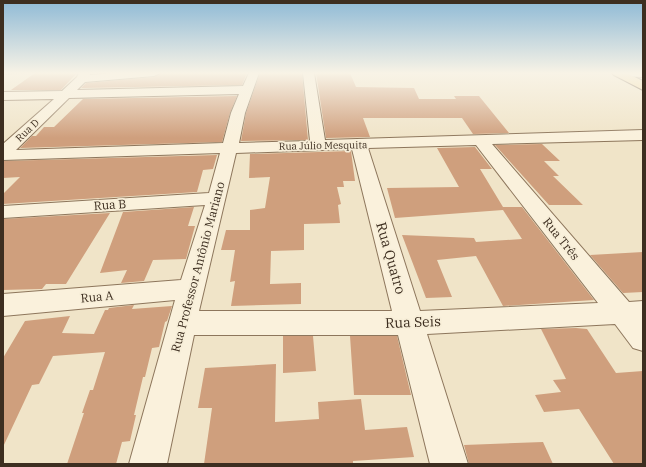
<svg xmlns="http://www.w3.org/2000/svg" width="646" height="467" viewBox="0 0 646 467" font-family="'IBM Plex Serif',serif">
  <rect width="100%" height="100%" fill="#f0e4c8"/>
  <path fill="#cf9f7d" d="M35,73H77L61,90H11Z
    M161,73H247L242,85L81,88L86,83L154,77Z
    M260,73H302L308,140L241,141L246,113Z
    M316,73H350L356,87L414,88L419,99H456L454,96H479L509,133L473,134L462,118H363L370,137L326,138Z
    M237,96L230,113L222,142L20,148L32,136H36L44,127H54L83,99Z
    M542,144L560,161H544L559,176H553L583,205H549L495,145Z
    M475,147L492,169H480L503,207H522L594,300L503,306L476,256L437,260L452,297L426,298L402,235L474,238L476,242L522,239L503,210L395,218L387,188L459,187L437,148Z
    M351,151L355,181H343L344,187H337L341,204L338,205L340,223L304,224V250L271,251L270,284L301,283V304L231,306L235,281L230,282L235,250H221L226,230H250V210L265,208L270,177L249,178L250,154Z
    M217,155L213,169L203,170L197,192L3,204V194L20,177L3,178V161Z
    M194,207L188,226H195L186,259L153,260L144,281L121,283L127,270L100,273L123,212Z
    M110,213L66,284H46L42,289L3,290V219Z
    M643,252V292L623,293L590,255Z
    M134,305L132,309L172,306L167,321L165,322L159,347L152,348L145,377H143L134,415H136L130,441L122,442L116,464H67L84,413H82L90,390H93L105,352L53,356L39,384L32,385L3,447V358L25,321L70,316L62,333L94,334L105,310H108L109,308Z
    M576,328L587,329L616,373L643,371V464H614L579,409L544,412L535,395L561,392L553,380L566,379L541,329Z
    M283,336H313L316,371L283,373Z
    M350,336H397L411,395H354Z
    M276,364L275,422L319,419L318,402L361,399L365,430L407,427L414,457L353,461V464H204L212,408H198L205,368Z
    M543,442L553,464H469L464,445Z"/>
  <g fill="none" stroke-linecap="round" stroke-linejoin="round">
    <g stroke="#8d765c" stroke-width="2">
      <path id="minor" d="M79,73H90V75L115,73H160L154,76L85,82L77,90L243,86L249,73H259L245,113L239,143L310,141L303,73H314L325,140L643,130V140L492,144L629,302L643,301V351L633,348L615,324L427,334L468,464H430L398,335H194L167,464H129L175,300L3,316V294L181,280L205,205L3,218V206L209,193L220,153L3,160V144L54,99L3,100V92L62,91L77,77ZM239,94L231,113L223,143L16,150L69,98ZM476,145L598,303L420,311L368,148ZM352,149L392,311H199L236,153Z
        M616,73H643V77L617,76Z"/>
    </g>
    <g stroke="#5b4430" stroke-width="2">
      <path id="major" d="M612,73H626L643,81V90L614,75Z"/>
    </g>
    <path stroke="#8d765c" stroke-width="1.5" stroke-dasharray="1.5 1" stroke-linecap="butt" d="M3,74L24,73"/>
    <use href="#minor" fill="#faf1dc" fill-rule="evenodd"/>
    <use href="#major" fill="#f3d9a0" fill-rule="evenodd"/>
  </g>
  <linearGradient id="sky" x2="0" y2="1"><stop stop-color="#8fbad6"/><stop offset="0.53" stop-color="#f8f3e6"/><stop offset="1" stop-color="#f8f3e6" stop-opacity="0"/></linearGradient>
  <rect width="646" height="138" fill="url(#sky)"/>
  <g text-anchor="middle" stroke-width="3.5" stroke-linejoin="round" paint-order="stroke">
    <g font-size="10" fill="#3d2e20" stroke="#f7eed8">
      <text transform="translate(27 130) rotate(-44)" y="4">Rua D</text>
      <text transform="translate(323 145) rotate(-1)" y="4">Rua Júlio Mesquita</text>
    </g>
    <g font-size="12" fill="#3d2e20" stroke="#f7eed8">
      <text transform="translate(110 205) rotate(-4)" y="4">Rua B</text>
      <text transform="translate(561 239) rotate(51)" y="4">Rua Três</text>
      <text transform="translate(198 267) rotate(-75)" y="4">Rua Professor Antônio Mariano</text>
      <text transform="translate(97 297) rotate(-5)" y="4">Rua A</text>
    </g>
    <g font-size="14" fill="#3d2e20" stroke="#f7eed8">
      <text transform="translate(391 258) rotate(74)" y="5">Rua Quatro</text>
      <text transform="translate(413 322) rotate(-2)" y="5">Rua Seis</text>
    </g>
  </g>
  <rect width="646" height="467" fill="none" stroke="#3d2e20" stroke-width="8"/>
</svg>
